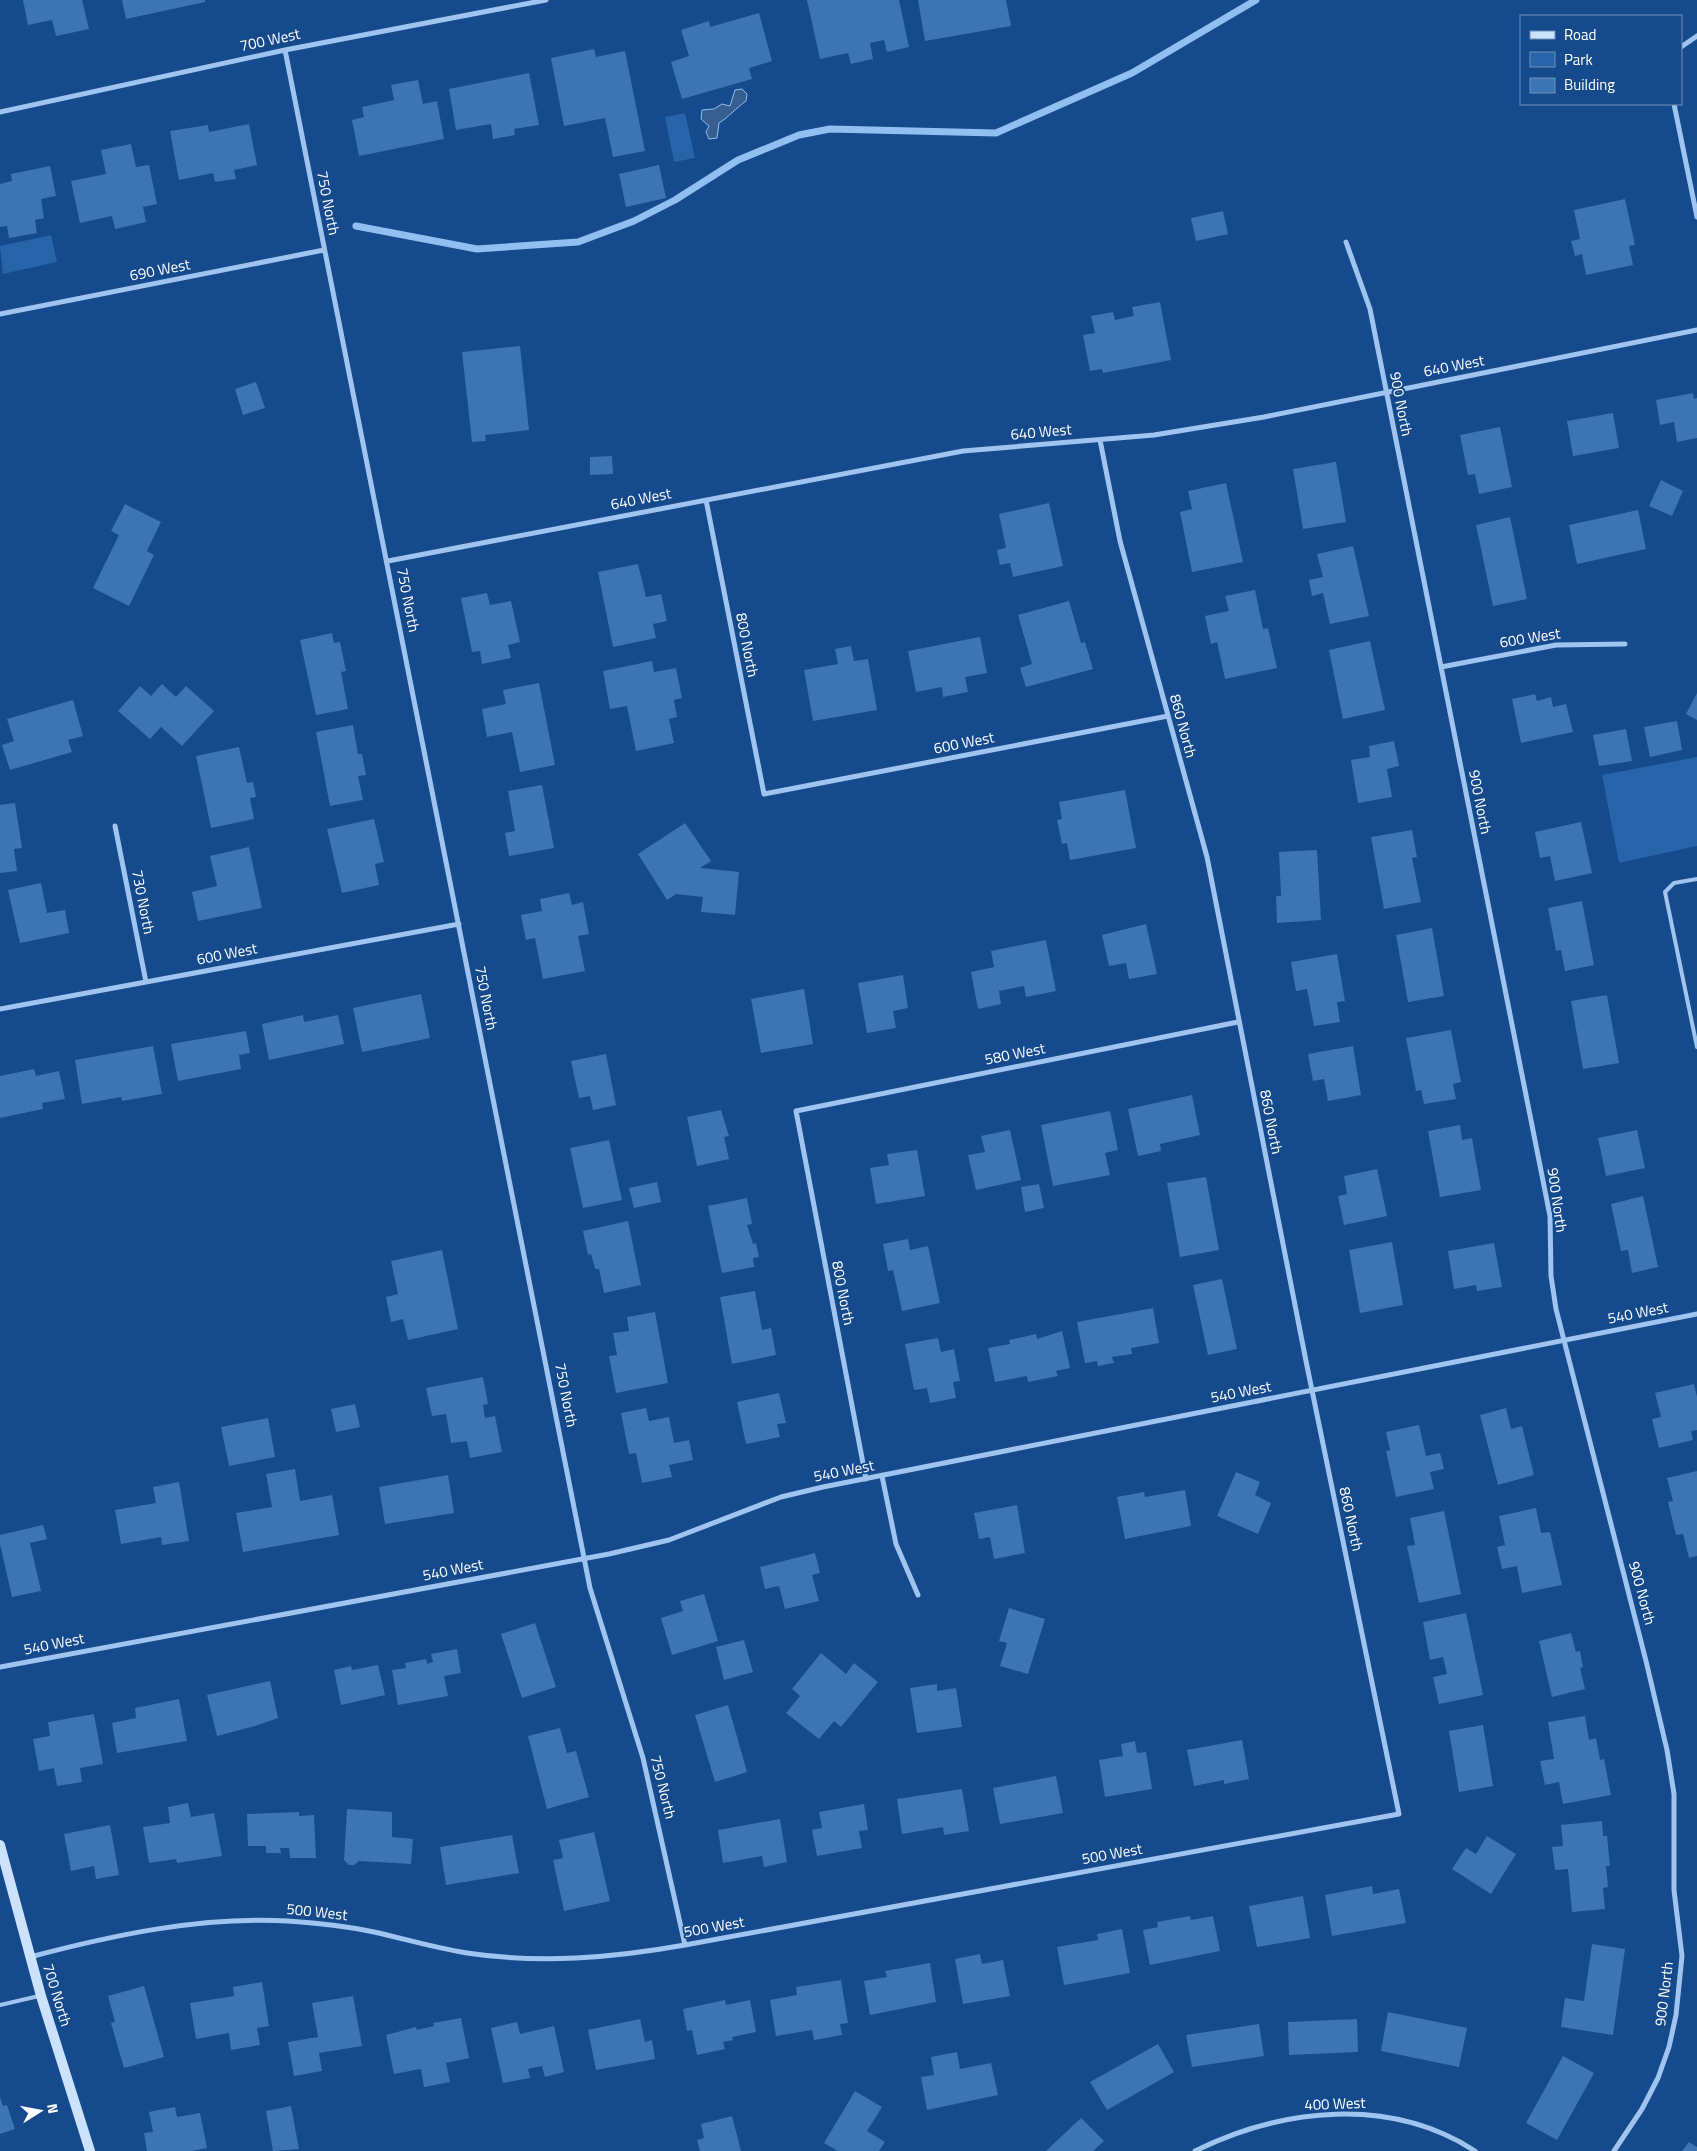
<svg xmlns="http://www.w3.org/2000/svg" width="1697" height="2151" viewBox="0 0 1697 2151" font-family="'Titillium Web',sans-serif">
  <rect width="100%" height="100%" fill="#154a8c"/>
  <path fill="#2764aa" d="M685,113L695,158L674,162L665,117Z
    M51,235L57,262L3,274L0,246Z
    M1697,757V846L1619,863L1602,775Z"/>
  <path fill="#365e8e" stroke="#91bff2" d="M742,89L747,94L746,101C736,108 730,116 719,123L717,138L709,139L706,132L709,126L701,119L702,110L714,109L722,104L730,106L735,90Z"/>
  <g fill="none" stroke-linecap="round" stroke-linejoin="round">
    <path stroke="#91bff2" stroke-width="7" d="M356,226L477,249L578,242L634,221L675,200L738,160L799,135L830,129L996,133L1132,73L1256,0"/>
  </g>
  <path fill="#3d74b5" d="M23,0H82L89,29L56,36L52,20L28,25Z
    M122,0H205V2L126,19Z
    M807,0H899L909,47L887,52L884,40L870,43L873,59L851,64L848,53L820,59Z
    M918,0H1006L1011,26L925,41Z
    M759,13L772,61L749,68L752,79L682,99L671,62L689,56L681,30L709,21L710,27Z
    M594,49L596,57L625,51L645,151L613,157L605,118L564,126L551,58Z
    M529,73L539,125L514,129L515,135L493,139L491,124L456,130L449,89Z
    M418,80L423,104L437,101L444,139L359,156L352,120L364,117L362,107L394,100L391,85Z
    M249,124L257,165L234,170L236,179L215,182L213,173L179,180L170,131L208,125L209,132Z
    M131,144L136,167L149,165L157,204L143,207L146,222L115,229L112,216L80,223L71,181L106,174L101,150Z
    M659,165L666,198L626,207L619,174Z
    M50,166L56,196L41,199L44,218L35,220L37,233L9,238L7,226L0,227V184L12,181L11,174Z
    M1625,199L1635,245L1629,246L1633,265L1586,275L1582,254L1575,256L1571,241L1580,239L1574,210Z
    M1223,211L1228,234L1196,241L1191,218Z
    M1160,302L1171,360L1103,373L1102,369L1090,371L1083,335L1095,333L1091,316L1113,312L1115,320L1134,316L1132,307Z
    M520,346L529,430L485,435L486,441L472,442L462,352Z
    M256,382L265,408L243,415L235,389Z
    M1693,393L1694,399L1697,398V438L1677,442L1674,422L1660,425L1656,400Z
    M1613,413L1619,448L1573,456L1567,421Z
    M1500,427L1512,487L1479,494L1475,474L1468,475L1460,435Z
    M612,456L613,474L590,475V457Z
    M1336,462L1346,522L1303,529L1293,469Z
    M1661,480L1683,491L1672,516L1649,506Z
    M1226,483L1243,562L1192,572L1180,512L1192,509L1188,491Z
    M1049,503L1063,566L1013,577L1010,563L1000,565L997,550L1006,548L999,514Z
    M125,504L161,522L147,551L154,555L129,606L93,588L119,535L111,531Z
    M1638,510L1646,549L1577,564L1569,525Z
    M1510,517L1527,599L1493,606L1476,525Z
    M1353,546L1369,616L1330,624L1323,593L1312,596L1309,580L1323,577L1317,554Z
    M638,564L646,597L661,594L667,621L653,624L656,638L613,647L598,572Z
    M1255,590L1263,629L1268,628L1277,668L1225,679L1217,642L1211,644L1205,616L1229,611L1225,596Z
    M487,593L490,605L511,601L520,642L508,645L511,658L482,664L480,651L472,652L461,598Z
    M1069,601L1081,643L1085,642L1093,669L1026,687L1020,668L1032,664L1018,615Z
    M332,633L334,643L340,642L346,671L341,672L348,709L316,715L300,640Z
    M980,637L987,673L965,677L968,692L943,697L942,687L916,692L908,651Z
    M1370,641L1385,710L1343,719L1329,650Z
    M851,646L854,661L868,659L877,710L813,721L804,670L838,664L835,649Z
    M652,661L654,672L676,668L682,698L674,700L677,717L669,719L674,743L636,751L627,706L610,709L603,671Z
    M539,683L555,765L520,772L512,732L487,737L482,709L506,704L503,690Z
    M162,684L176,697L186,686L214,711L182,746L161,727L150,739L118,711L140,686L151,696Z
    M1697,693V720L1686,714Z
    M1535,694L1537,701L1551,697L1553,707L1566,704L1573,732L1521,743L1512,699Z
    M73,700L83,736L68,740L72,752L10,770L2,745L14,741L7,719Z
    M1677,721L1682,750L1650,757L1644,727Z
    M353,725L358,754H362L366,775L358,776L363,800L330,806L316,732Z
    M1626,729L1632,761L1599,766L1593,735Z
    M1394,741L1399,766L1387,769L1392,797L1358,803L1351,760L1370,757L1369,746Z
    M239,747L247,783L253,782L256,797L250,798L254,819L211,828L196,756Z
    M542,785L554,848L509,856L505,833L515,831L508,791Z
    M1125,790L1136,848L1070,860L1067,843L1062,844L1057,820L1062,819L1059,802Z
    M15,803L22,848L14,849L17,871L0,873V805Z
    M374,819L384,862L375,864L379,885L342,893L327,829Z
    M1581,822L1592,873L1555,881L1550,856L1540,858L1535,832Z
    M685,823L711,861L700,868L739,872L735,915L701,912L703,897L676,894L667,900L638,854Z
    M1412,830L1417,857L1412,858L1421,902L1384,909L1371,837Z
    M249,847L262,908L198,921L192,892L217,886L210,856Z
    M1317,850L1321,920L1277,923L1276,896H1281L1279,852Z
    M41,883L47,913L65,910L69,933L20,943L8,890Z
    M569,893L572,905L583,902L589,934L578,936L585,971L543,979L535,938L526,940L521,915L542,911L540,899Z
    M1582,901L1594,965L1565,971L1561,950L1556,951L1548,908Z
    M1146,924L1157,974L1129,979L1126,963L1109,966L1102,935Z
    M1432,928L1444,996L1408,1002L1396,935Z
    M1046,940L1056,991L1026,997L1024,986L999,991L1001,1004L978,1009L971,972L994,967L991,951Z
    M1337,954L1345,1001L1337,1002L1340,1022L1314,1026L1307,989L1296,991L1291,962Z
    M903,975L908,1008L893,1011L896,1028L867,1033L858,983Z
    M804,989L813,1044L761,1053L751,999Z
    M421,994L430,1038L362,1052L353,1008Z
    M1607,995L1619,1063L1583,1069L1571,1001Z
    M303,1015L304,1022L338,1015L344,1044L269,1060L262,1024Z
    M1451,1030L1461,1082L1453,1084L1456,1099L1424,1104L1421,1090L1416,1091L1406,1038Z
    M246,1031L250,1053L239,1055L241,1069L178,1081L171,1044Z
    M153,1046L162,1094L122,1101L121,1097L82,1104L75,1060Z
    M1353,1046L1361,1095L1328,1101L1324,1079L1313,1081L1308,1054Z
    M606,1054L616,1105L593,1110L590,1096L579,1098L571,1061Z
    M34,1069L36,1076L59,1071L65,1099L42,1103L43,1109L0,1118V1076Z
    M1192,1095L1200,1135L1160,1144L1161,1151L1138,1156L1128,1109Z
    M721,1110L729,1136L724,1137L729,1159L697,1166L687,1117Z
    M1110,1111L1118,1150L1105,1153L1110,1175L1053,1186L1041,1125Z
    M1460,1125L1462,1140L1472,1138L1481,1190L1440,1197L1428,1131Z
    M1010,1130L1021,1180L976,1190L968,1155L985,1152L981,1136Z
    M1637,1130L1645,1168L1606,1176L1598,1138Z
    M609,1140L622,1200L583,1208L570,1148Z
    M917,1150L925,1196L876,1204L870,1168L889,1165L887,1154Z
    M1377,1169L1387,1216L1344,1225L1338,1196L1347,1194L1344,1176Z
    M1206,1177L1219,1250L1180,1257L1167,1183Z
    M657,1182L661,1202L634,1208L629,1188Z
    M1039,1184L1044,1208L1025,1212L1021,1187Z
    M1643,1196L1658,1267L1632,1273L1628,1250L1621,1251L1611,1204Z
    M747,1198L752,1224L747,1225L753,1244L756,1243L759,1257L753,1258L754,1267L722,1273L708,1206Z
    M628,1221L641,1285L604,1293L599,1269H595L591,1254L588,1255L583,1231Z
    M908,1239L910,1250L928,1246L940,1303L902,1311L893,1270L888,1271L883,1244Z
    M1392,1242L1403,1305L1360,1313L1349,1250Z
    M1494,1243L1502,1287L1477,1291L1476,1285L1454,1289L1448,1251Z
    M442,1250L458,1329L408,1340L403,1319L391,1322L386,1297L398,1294L391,1261Z
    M1222,1279L1237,1349L1208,1355L1193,1285Z
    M755,1291L762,1330L771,1328L776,1355L732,1364L720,1297Z
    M1153,1308L1159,1343L1131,1348L1132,1354L1112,1357L1114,1363L1098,1366L1097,1361L1085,1363L1077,1322Z
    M655,1312L668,1383L616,1393L609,1356L617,1355L613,1333L629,1331L627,1317Z
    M1062,1331L1070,1368L1056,1371L1058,1376L1028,1382L1027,1376L995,1382L988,1348L1010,1344L1009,1340L1036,1334L1037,1339Z
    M938,1338L941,1352L954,1349L960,1381L953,1382L956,1398L930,1403L927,1388L914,1390L905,1344Z
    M483,1377L488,1404L483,1405L485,1418L495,1416L502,1452L470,1458L467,1441L451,1443L446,1414L432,1416L426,1388Z
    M1694,1384L1697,1397V1430L1691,1431L1693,1440L1659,1448L1652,1419L1661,1417L1655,1393Z
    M779,1393L786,1423L777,1424L780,1437L746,1444L737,1402Z
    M355,1404L360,1427L336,1432L331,1409Z
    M646,1408L649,1421L669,1417L674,1443L689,1440L693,1460L669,1465L672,1477L642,1483L636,1453L629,1454L621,1413Z
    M1506,1408L1511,1429L1522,1426L1534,1475L1498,1485L1480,1415Z
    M268,1418L275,1457L229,1466L221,1427Z
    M1419,1425L1426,1456L1440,1453L1444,1469L1430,1472L1434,1489L1396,1497L1386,1451L1390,1450L1386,1432Z
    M295,1469L300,1501L332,1495L339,1535L243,1552L236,1513L272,1507L266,1474Z
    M1697,1471V1556L1689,1558L1683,1534L1676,1535L1668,1502L1673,1501L1667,1478Z
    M1236,1472L1260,1482L1255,1495L1271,1503L1258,1534L1217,1516Z
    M448,1475L454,1513L385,1524L379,1487Z
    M179,1482L189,1541L162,1545L161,1537L121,1544L115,1510L156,1503L153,1487Z
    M1185,1490L1191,1526L1125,1539L1117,1497L1144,1492L1145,1497Z
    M1017,1505L1025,1553L994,1559L990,1537L979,1539L974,1513Z
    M1536,1508L1541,1533L1550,1532L1562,1585L1522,1593L1517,1566L1502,1569L1497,1547L1505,1545L1499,1516Z
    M1444,1511L1461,1594L1419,1603L1407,1546L1415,1545L1410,1518Z
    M43,1525L47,1539L30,1543L41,1591L12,1597L0,1544V1535Z
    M815,1553L820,1573L812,1575L819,1601L785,1609L779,1586L765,1589L760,1567Z
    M704,1594L718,1641L672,1655L661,1618L683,1611L680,1601Z
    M1009,1608L1045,1619L1028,1674L1000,1666L1007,1643L999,1641Z
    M1466,1613L1483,1695L1439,1704L1433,1677L1447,1674L1443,1657L1430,1660L1423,1622Z
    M535,1623L556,1687L522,1698L501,1634Z
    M1571,1633L1576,1652L1580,1651L1583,1667L1580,1668L1585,1689L1552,1697L1539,1641Z
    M744,1640L753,1672L724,1680L716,1647Z
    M457,1649L461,1673L444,1676L448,1696L398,1705L392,1670L406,1668L405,1663L426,1659L427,1664L433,1662L431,1654Z
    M821,1653L846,1674L854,1663L878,1682L841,1727L834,1721L819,1739L786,1713L800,1696L792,1689Z
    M378,1665L385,1695L341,1705L334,1670L351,1666L352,1670Z
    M270,1681L278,1718L255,1726L217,1736L207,1695Z
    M937,1684V1691L956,1688L962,1727L917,1733L910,1688Z
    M179,1699L187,1741L117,1753L112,1723L136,1718L135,1708Z
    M728,1705L747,1772L715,1782L695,1715Z
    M94,1714L103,1764L80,1768L82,1782L57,1786L54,1768L39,1771L33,1739L50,1736L48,1722Z
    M1585,1716L1589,1740L1596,1738L1600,1760L1604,1759L1611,1795L1563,1804L1559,1782L1545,1785L1540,1761L1554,1759L1548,1722Z
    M1483,1725L1493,1786L1459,1792L1449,1731Z
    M560,1728L567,1753L576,1751L589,1797L547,1809L528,1736Z
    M1242,1740L1249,1779L1224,1784V1780L1194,1786L1187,1750Z
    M1135,1741L1137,1753L1146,1752L1152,1789L1105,1797L1099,1760L1123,1756L1121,1744Z
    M1056,1776L1063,1813L1000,1824L993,1788Z
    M962,1789L969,1831L944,1835L943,1827L902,1834L897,1799Z
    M188,1803L191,1817L214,1813L222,1856L177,1863L176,1859L149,1863L143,1827L170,1823L168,1807Z
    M864,1804L868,1830L859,1831L862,1848L817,1856L812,1830L822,1828L819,1812Z
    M347,1809L392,1812V1837L413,1839L411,1864L359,1861L354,1865H349L344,1860Z
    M299,1812V1816L314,1815L316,1858H290L289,1848H280L281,1853H266V1846H248L247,1814Z
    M780,1819L787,1862L764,1867L762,1856L723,1863L718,1830Z
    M1602,1821L1603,1836H1607L1610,1866H1606L1608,1887L1603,1888L1605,1909L1572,1912L1568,1869L1555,1870L1552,1847L1563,1846L1561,1825Z
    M110,1825L119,1875L96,1879L94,1866L71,1871L64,1834Z
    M594,1832L610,1901L564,1911L553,1860L563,1858L559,1840Z
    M512,1835L519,1873L446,1885L440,1847Z
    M1487,1836L1516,1854L1491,1894L1452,1869L1466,1848L1476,1854Z
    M1372,1886L1373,1894L1399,1889L1406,1923L1332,1936L1325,1895Z
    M1303,1896L1310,1938L1257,1947L1249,1906Z
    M1190,1916L1191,1920L1213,1916L1220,1951L1150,1965L1143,1930L1158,1927L1157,1922Z
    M1122,1929L1130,1973L1064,1985L1057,1947L1098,1940L1097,1934Z
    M1592,1944L1625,1949L1613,2035L1561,2027L1565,1998L1584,2001Z
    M980,1954L982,1964L1003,1960L1010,1996L963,2004L955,1959Z
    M930,1963L936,2002L870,2015L864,1981L887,1977L885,1971Z
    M841,1980L848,2023L840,2024L842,2035L814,2040L812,2030L776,2036L770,2000L797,1995L796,1987Z
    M262,1982L269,2026L257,2028L260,2045L231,2050L229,2033L196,2039L190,2003L234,1996L233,1987Z
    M144,1986L164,2057L124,2068L111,2023L115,2022L108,1996Z
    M353,1996L362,2046L319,2053L322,2071L294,2076L288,2042L318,2037L312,2003Z
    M725,2000L726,2005L750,2000L756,2032L732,2037L733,2040L723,2042L725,2049L697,2055L692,2030L687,2031L683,2009Z
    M1388,2012L1467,2028L1459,2067L1381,2051Z
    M461,2018L469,2058L446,2063L450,2082L424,2087L421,2069L394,2074L386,2035L416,2027L417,2030L434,2026L433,2023Z
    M640,2019L645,2042L652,2040L655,2059L596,2070L588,2030Z
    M1357,2019L1358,2052L1289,2055L1288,2022Z
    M517,2022L520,2034L554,2026L564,2072L545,2077L542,2066L528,2069L530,2078L503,2083L491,2028Z
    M1259,2024L1264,2056L1192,2067L1186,2035Z
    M1158,2044L1174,2072L1107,2110L1090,2082Z
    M957,2052L960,2069L991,2063L998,2095L927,2110L921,2077L934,2075L931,2057Z
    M1563,2056L1594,2073L1557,2140L1526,2123Z
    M855,2091L882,2107L867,2131L885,2142L879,2151H838L824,2143Z
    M0,2097L3,2106L7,2105L15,2129L0,2134Z
    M291,2106L299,2149L273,2151L266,2111Z
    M175,2107L177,2117L200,2113L207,2148L192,2151H147L144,2133L153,2132L149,2112Z
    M732,2116L741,2151H700L697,2140L704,2138L701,2124Z
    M1081,2118L1104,2141L1093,2151H1046Z
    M1689,2142L1697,2147V2151H1682Z"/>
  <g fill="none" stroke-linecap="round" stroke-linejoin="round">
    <path stroke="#9ec4ef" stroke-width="4" d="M1697,879L1674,883L1665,892L1697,1047
      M0,2005L39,1996"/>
    <path stroke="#9ec4ef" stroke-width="5" d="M1681,47L1697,36
      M285,50L590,1588L643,1758L685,1945
      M1674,104L1697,217
      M0,112L285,50L546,0
      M1346,242L1370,309L1550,1216L1551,1276L1556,1309L1646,1661L1667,1750L1674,1794V1890L1682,1956L1676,2015L1669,2047L1658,2078L1642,2109L1614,2151
      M0,314L324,250
      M706,500L764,794L1168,716
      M388,561L963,451L1154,435L1264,417L1697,330
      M1441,667L1556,645L1625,644
      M115,826L146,982
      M0,1009L459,924
      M882,1476L896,1544L918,1595
      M866,1479L796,1111L1238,1022
      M0,1667L609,1554L669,1540L781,1497L823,1487L1697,1314
      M30,1957C113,1935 202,1916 288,1921C317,1923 346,1926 374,1932C405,1939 435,1948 467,1953C540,1964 612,1958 685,1945L1399,1814L1306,1361L1207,857L1120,541L1100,440
      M1195,2151C1282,2108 1390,2096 1475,2151"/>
    <path stroke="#cce1fb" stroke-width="10" d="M0,1845L41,1996L90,2151"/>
  </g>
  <g text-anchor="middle" stroke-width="4" stroke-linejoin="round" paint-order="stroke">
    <g font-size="15" fill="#fff" stroke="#154a8c">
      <text transform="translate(270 40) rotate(-12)" y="5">700 West</text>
      <text transform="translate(328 203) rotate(79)" y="5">750 North</text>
      <text transform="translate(160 270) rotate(-11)" y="5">690 West</text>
      <text transform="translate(1454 366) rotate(-11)" y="5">640 West</text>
      <text transform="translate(1401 404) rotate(79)" y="5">900 North</text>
      <text transform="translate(1041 432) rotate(-5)" y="5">640 West</text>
      <text transform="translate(641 499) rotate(-11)" y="5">640 West</text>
      <text transform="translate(408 600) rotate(79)" y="5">750 North</text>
      <text transform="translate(1530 638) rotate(-9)" y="5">600 West</text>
      <text transform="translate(747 645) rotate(79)" y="5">800 North</text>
      <text transform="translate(1183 726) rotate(75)" y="5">860 North</text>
      <text transform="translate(964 743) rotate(-11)" y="5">600 West</text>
      <text transform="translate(1480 802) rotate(79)" y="5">900 North</text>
      <text transform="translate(143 902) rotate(79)" y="5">730 North</text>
      <text transform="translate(227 954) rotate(-11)" y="5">600 West</text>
      <text transform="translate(486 998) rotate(79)" y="5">750 North</text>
      <text transform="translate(1015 1054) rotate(-11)" y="5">580 West</text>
      <text transform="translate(1271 1122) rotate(79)" y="5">860 North</text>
      <text transform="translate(1557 1200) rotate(82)" y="5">900 North</text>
      <text transform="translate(843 1293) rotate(79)" y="5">800 North</text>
      <text transform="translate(1638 1313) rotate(-11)" y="5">540 West</text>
      <text transform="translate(1241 1392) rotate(-11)" y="5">540 West</text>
      <text transform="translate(566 1395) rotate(79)" y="5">750 North</text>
      <text transform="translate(844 1471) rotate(-11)" y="5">540 West</text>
      <text transform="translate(1351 1519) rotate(78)" y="5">860 North</text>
      <text transform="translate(453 1570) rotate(-11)" y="5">540 West</text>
      <text transform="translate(1642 1593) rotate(75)" y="5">900 North</text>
      <text transform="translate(54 1644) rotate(-11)" y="5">540 West</text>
      <text transform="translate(663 1787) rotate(76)" y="5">750 North</text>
      <text transform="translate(1112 1854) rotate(-10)" y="5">500 West</text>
      <text transform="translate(317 1912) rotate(6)" y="5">500 West</text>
      <text transform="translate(714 1927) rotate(-10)" y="5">500 West</text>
      <text transform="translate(1664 1994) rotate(-83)" y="5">900 North</text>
      <text transform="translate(57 1995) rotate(73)" y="5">700 North</text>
      <text transform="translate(1335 2104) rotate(-2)" y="5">400 West</text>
    </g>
  </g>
  <rect x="1520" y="15" width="162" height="90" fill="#154a8c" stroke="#7392ba"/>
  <rect x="1530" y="31" width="25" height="8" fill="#cce1fb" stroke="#7392ba"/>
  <text x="1564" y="40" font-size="15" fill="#ffffff">Road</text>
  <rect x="1530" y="52" width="25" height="15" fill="#2764aa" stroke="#7392ba"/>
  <text x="1564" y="65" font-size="15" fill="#ffffff">Park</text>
  <rect x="1530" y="78" width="25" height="15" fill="#3d74b5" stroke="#7392ba"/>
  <text x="1564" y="90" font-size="15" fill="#ffffff">Building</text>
  <g transform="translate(40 2111) rotate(79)" stroke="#154a8c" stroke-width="4" paint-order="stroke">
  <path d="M0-4L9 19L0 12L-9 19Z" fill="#ffffff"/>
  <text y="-8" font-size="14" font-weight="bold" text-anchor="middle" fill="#ffffff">N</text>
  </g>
</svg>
